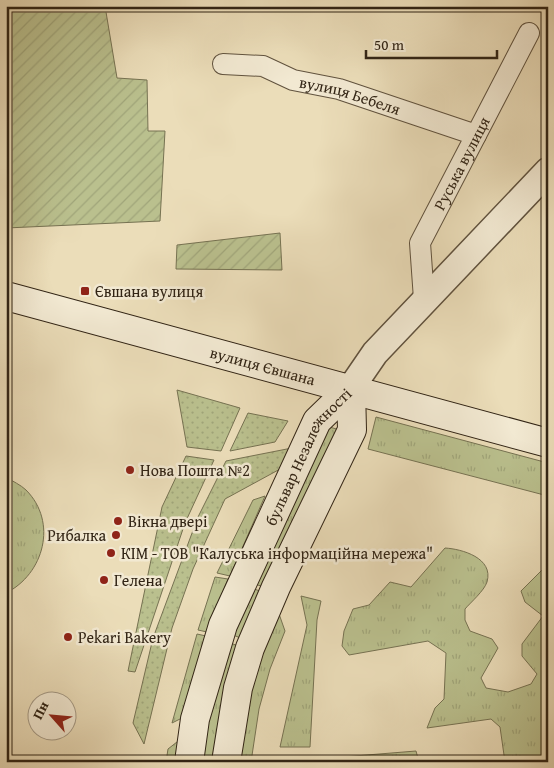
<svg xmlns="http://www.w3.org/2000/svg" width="554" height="768" viewBox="0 0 554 768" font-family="'Gentium Book Plus',serif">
  <defs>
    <pattern id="grass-tufts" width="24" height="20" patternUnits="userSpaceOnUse" patternTransform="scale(1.25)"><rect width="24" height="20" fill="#bac08e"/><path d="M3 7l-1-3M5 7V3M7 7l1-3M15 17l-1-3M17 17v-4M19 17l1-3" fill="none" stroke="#a0a57a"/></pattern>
    <pattern id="park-dots" width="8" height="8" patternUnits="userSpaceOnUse" patternTransform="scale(1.25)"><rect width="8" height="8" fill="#bac08e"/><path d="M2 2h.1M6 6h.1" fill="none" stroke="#a0a57a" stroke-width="1.8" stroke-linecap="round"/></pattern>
    <pattern id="garden-furrows" width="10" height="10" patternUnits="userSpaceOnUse" patternTransform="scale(1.25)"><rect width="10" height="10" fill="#bac08e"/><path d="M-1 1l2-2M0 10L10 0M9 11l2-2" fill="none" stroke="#a0a57a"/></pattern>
  </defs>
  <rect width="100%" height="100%" fill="#ebddb9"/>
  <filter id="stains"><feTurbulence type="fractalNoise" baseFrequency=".004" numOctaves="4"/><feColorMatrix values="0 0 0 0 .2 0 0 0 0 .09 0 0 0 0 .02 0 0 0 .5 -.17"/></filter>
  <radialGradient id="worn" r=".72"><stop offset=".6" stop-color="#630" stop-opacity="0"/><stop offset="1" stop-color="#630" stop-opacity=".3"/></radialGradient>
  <path fill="url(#grass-tufts)" stroke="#767252" d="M376,417L548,463V496L368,449Z
    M326,426L340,430L265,587L254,584Z
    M6,477C12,481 21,485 26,490C58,522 44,574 6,593Z
    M265,496L230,576L217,573L253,500Z
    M445,548C462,549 494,558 487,582C484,591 471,602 465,609V620L470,631L492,639L498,648L481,678L486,688L508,692L531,684L537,674L522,656V644L543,616L525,602L521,591L548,564V762H505L500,727L491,719L427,728L435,708L444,699L446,653L428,641L349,655L342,646L344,631L353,609L369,605L390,582L411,587Z
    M215,577L228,579L207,632L198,630Z
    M252,588L262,592L243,639L233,635Z
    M301,596L321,601L317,620L310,747H280L307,625Z
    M278,611L285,631L270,669L259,709L251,762H237L254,677Z
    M197,634L206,636L182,718L172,723Z
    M230,643L239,646L213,762H202L207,726Z
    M182,738L178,762H166L168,749Z
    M416,751L419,762H281Z"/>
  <path fill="url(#park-dots)" stroke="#767252" d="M177,390L240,408L221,451L187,447Z
    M248,413L288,421L275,442L230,451Z
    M292,448L282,468L225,499L193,569L172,628L144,744L133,723L153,638L198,517L226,461Z
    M186,456L214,460L185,523L135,672L128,671L162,507Z"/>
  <path fill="url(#garden-furrows)" stroke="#767252" d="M6,6H105L117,78L147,80L148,131H165L160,221L6,228Z
    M280,233L282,270L176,269L177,245Z"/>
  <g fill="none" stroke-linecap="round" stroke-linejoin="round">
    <g stroke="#60523e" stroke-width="22">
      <g id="minor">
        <path id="s1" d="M223,64L263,66L293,80L339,89L476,135"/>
        <path id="s2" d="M424,299L420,243L529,33"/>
      </g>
    </g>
    <g stroke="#60523e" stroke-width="29">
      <path id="tertiary" d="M351,388L375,353L548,171"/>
    </g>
    <g stroke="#312415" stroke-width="30">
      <g id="secondary">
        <path id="s3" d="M6,296L548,443"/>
        <path id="s4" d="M189,762L195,719L223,625L317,421L351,388"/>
        <path d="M226,762L238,688L250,648L276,587L352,430L351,388"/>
      </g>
    </g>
    <use href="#minor" stroke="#f2e9d2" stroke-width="20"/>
    <use href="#tertiary" stroke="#f2e9d2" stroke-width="26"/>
    <use href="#secondary" stroke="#f2e9d2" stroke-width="28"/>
  </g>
  <g fill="#8f2418" stroke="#f2e9d2" stroke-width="2">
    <rect x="80" y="286" width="10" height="10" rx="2.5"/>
    <circle cx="130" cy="470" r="5"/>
    <circle cx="118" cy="521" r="5"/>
    <circle cx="116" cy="535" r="5"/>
    <circle cx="111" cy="553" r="5"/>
    <circle cx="104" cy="580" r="5"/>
    <circle cx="68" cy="637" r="5"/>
  </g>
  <g text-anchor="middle" stroke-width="5" stroke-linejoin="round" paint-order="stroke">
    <g font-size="16" fill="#312415" stroke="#f2e9d2">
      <text dy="6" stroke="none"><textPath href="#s1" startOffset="132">вулиця Бебеля</textPath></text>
      <text dy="6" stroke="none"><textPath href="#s2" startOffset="146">Руська вулиця</textPath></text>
      <text dy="6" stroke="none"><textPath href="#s3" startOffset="266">вулиця Євшана</textPath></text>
      <text dy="6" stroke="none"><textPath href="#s4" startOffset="331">бульвар Незалежності</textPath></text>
    </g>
    <g font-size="16" fill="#312415" stroke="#f2e9d2" text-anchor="start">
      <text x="95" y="297">Євшана вулиця</text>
      <text x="140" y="476">Нова Пошта №2</text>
      <text x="128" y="527">Вікна двері</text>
      <text x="106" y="541" text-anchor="end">Рибалка</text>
      <text x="121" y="559">КІМ - ТОВ "Калуська інформаційна мережа"</text>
      <text x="114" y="586">Гелена</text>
      <text x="78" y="643">Pekari Bakery</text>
    </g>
  </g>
  <rect width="554" height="768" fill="none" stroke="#ebddb9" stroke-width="25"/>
  <rect x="8" y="8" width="539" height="753" fill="none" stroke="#312415" stroke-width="2.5"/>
  <rect x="12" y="12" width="529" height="743" fill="none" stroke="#312415"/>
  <g transform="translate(52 716) rotate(297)"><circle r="24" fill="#f2e9d2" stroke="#a59a86"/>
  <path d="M0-4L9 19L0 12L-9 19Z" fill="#8f2418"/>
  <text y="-8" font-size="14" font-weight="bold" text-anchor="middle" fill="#312415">Пн</text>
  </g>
  <path d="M366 50v8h131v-8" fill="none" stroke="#312415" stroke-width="2.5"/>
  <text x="374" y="50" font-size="15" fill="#312415" stroke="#f2e9d2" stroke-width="4" paint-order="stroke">50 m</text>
  <rect width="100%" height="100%" filter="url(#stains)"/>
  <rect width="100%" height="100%" fill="url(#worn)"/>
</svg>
